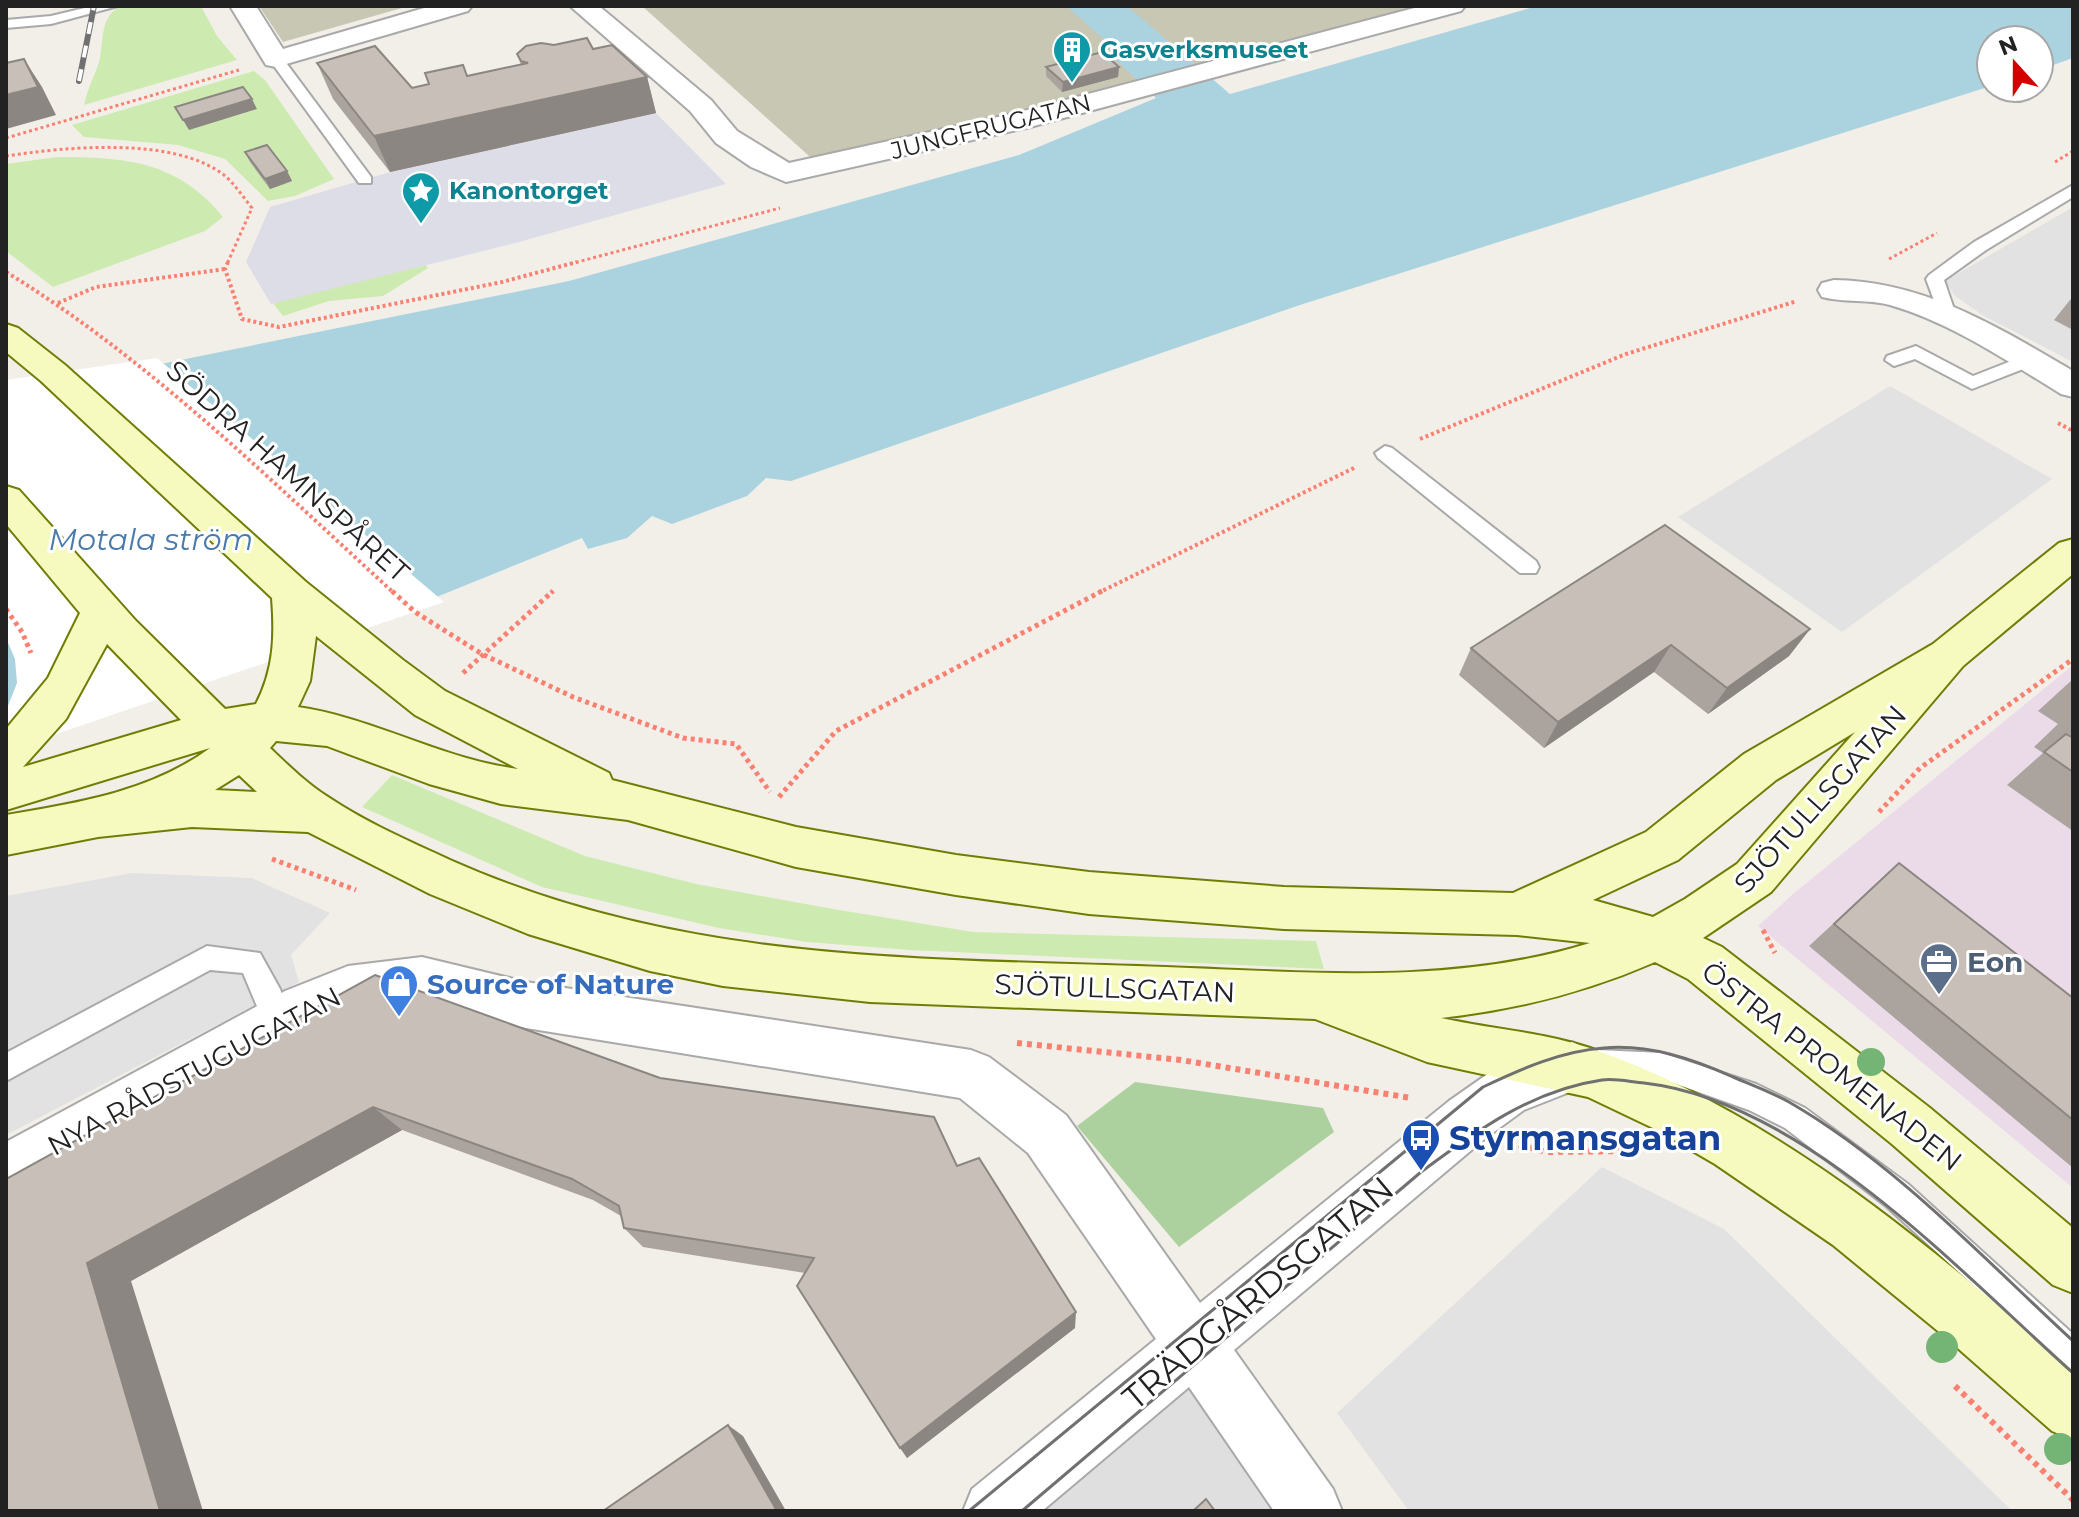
<svg xmlns="http://www.w3.org/2000/svg" width="2079" height="1517" viewBox="0 0 2079 1517" font-family="Montserrat,sans-serif">
  <rect width="100%" height="100%" fill="#f2efe9"/>
  <path fill="#e0dfdf" d="M1194,1345L1311,1511H994Z"/>
  <path fill="#ebdbe8" d="M2073,665V1188L1758,926L1793,894Z"/>
  <path fill="#c7c7b4" d="M259,6H409L283,42Z
    M642,6H1423L828,173Z"/>
  <path fill="#cdebb0" d="M124,6H201L217,36L237,60L84,105C87,91 92,81 97,68C106,48 96,13 124,6Z
    M254,71L265,80L334,179L295,196L268,201L225,159L178,145L84,137L72,125Z
    M57,157C125,157 178,161 223,217L205,231L53,287L6,251V164Z
    M421,259L428,268L383,296L329,301L283,316L262,289Z
    M392,775L585,856L696,884L833,909L973,932L1316,941L1324,969L910,950L807,942L719,928L542,887L362,807Z"/>
  <path fill="#add19e" d="M1135,1082L1323,1108L1334,1132L1179,1247L1077,1126Z"/>
  <path fill="#e2e2e2" d="M2073,207V362L1984,316L1955,296L1945,281Z
    M1890,386L2052,479L1842,632L1678,517Z
    M132,873L252,878L330,913L291,955L299,982L6,1135V896Z
    M1602,1167L1724,1229L2012,1511H1409L1337,1413Z"/>
  <path fill="#dddde8" d="M656,113L726,184L519,242L271,304L246,262L270,207L390,172Z"/>
  <path fill="#aad3df" d="M1066,6H1127L1230,94L1537,6H2073V58L2039,70V40H1991V86L1300,305L791,481L766,478L747,496L672,524L652,516L627,538L588,549L582,538L439,596L6,743V386L166,363L569,281L1019,155L1156,98L1115,59L1122,55Z"/>
  <path fill="#fff" d="M157,358L444,602L6,751V711L17,683L15,659L6,638V380Z"/>
  <g fill="none" stroke-linecap="round" stroke-linejoin="round">
    <g stroke="#a9a9a9" stroke-width="4">
      <path id="lane" d="M93,6H118L51,24L6,28V20L51,16Z
        M276,55L281,56L371,177V183H359L269,59Z
        M2073,185V197L1986,250L1944,280L1957,318L1954,322H1942L1926,279L1929,275L1974,242Z
        M1916,346L1973,376L2029,354L2038,360L2036,364L1972,389L1915,359L1894,366L1885,360L1887,356Z
        M1385,446L1392,448L1536,561L1539,567L1536,573H1520L1378,458L1375,453Z
        M207,946L260,953L280,989L291,1021L287,1030L277,1034L267,1030L243,973L210,970L6,1081V1053Z
        M1598,1050L1662,1053L1756,1084L1805,1108L1908,1184L2073,1334V1371L2062,1366L1886,1206L1785,1128L1749,1110L1662,1079L1598,1076L1588,1072L1584,1063L1588,1054Z"/>
    </g>
    <g stroke="#a9a9a9" stroke-width="4">
      <path id="street" d="M230,6H256L283,49L431,6H472L468,11L276,67L266,65Z
        M570,6H599L711,100L737,131L789,163L1016,113L1422,6H1465L1461,11L1030,127L786,182L751,167L716,143L690,111Z
        M1834,280C1924,281 1998,327 2073,371V397L2061,394C2007,361 1952,323 1890,305C1868,299 1845,303 1822,297L1818,290L1822,283Z
        M422,957L526,982L971,1050L989,1057L1066,1115L1200,1303L1449,1101L1489,1073L1572,1042L1590,1050L1598,1067L1590,1084L1524,1110L1487,1137L1234,1350L1333,1489L1342,1511H1274L1189,1387L1042,1511H963L972,1489L1156,1339L1028,1153L960,1098L526,1028L422,1003L350,1012L321,1023L6,1198V1142L285,991L348,966Z"/>
    </g>
    <g stroke="#707d05" stroke-width="4">
      <path id="secondary" d="M6,324L18,328L65,365L306,582L403,660L445,691L609,773L612,780L796,827L956,855L1089,872L1284,887L1513,893L1646,832L1744,754L1933,644L2059,543L2073,539V574L1963,666L1771,892L1703,938L1722,947L1930,1108L2073,1228V1293L2053,1285L1892,1144L1688,979L1655,962C1586,992 1516,1010 1441,1018C1491,1029 1542,1032 1590,1048C1774,1112 1929,1245 2073,1370V1440L2052,1431L1944,1336L1833,1245L1715,1164L1653,1128L1588,1097L1427,1062L1315,1019L870,1002L723,986L650,971L528,934L430,894L308,832L192,827L98,837L6,855V815C77,803 150,792 210,748L6,810V729L48,678L80,613L6,524V486L19,490L136,621L225,709L256,704C274,669 275,637 272,598L41,381L6,352ZM316,636L415,715L518,769C441,759 374,718 298,707L310,681ZM107,644L181,720L23,767L66,719ZM1855,732L1737,864L1685,899L1653,917L1593,900L1678,860L1776,780ZM276,741L327,746L429,784L501,804L628,820L796,867L956,895L1089,914L1284,929L1517,935L1590,943C1451,986 1309,972 1166,967C916,958 684,964 450,860C409,841 365,822 328,797C306,783 288,765 270,748ZM239,775L257,792L215,790Z"/>
    </g>
    <path stroke="#fa8072" stroke-width="3" stroke-dasharray="3 3" stroke-linecap="butt" d="M6,138L239,70
      M6,156C66,147 173,136 224,175C235,184 243,197 252,208L227,264
      M2055,162L2073,151
      M1889,259L1937,233
      M570,264L780,208"/>
    <path stroke="#fa8072" stroke-width="4" stroke-dasharray="3 3" stroke-linecap="butt" d="M228,262L225,269L242,319L279,327L502,282L577,262
      M6,272C150,360 270,480 394,593
      M58,303L96,287L225,269
      M2058,423L2073,431
      M1420,439L1626,354L1797,301
      M551,593L554,590
      M1098,593L1356,467"/>
    <path stroke="#fa8072" stroke-width="5" stroke-dasharray="4 4" stroke-linecap="butt" d="M392,591L415,612L482,654L573,697L683,738L736,744L770,792
      M6,609L22,632L31,653
      M463,673L553,591
      M779,797L836,731L1102,591
      M1879,812L1920,768L2073,659
      M272,859L356,890
      M1763,930L1775,953"/>
    <path stroke="#fa8072" stroke-width="6" stroke-dasharray="5 5" stroke-linecap="butt" d="M1017,1043L1181,1060L1411,1098
      M1519,1145L1547,1152L1635,1151
      M1955,1386L2073,1500"/>
    <use href="#lane" fill="#fff" fill-rule="evenodd"/>
    <use href="#street" fill="#fff" fill-rule="evenodd"/>
    <use href="#secondary" fill="#f7fabf" fill-rule="evenodd"/>
    <path stroke="#707070" stroke-width="3" d="M969,1511L1483,1087C1521,1069 1561,1051 1604,1048C1649,1044 1693,1059 1733,1077C1752,1085 1771,1092 1789,1102C1896,1164 1983,1258 2073,1341
      M1022,1511L1421,1172C1476,1131 1532,1090 1602,1080C1615,1078 1631,1082 1644,1083C1803,1101 1958,1270 2073,1373"/>
    <g stroke="#707070" stroke-width="6">
      <path id="rail" d="M79,81L94,6"/>
    </g>
    <use href="#rail" stroke="#fff" stroke-width="4" stroke-dasharray="12" stroke-linecap="butt"/>
  </g>
  <g fill="#74b475">
    <circle cx="1871" cy="1062" r="14"/>
    <circle cx="1942" cy="1347" r="16"/>
    <circle cx="2060" cy="1449" r="16"/>
  </g>
  <path fill="#aba49e" d="M593,49L647,77L656,113L390,172L333,99L317,63L412,88L521,65L517,54Z
    M1046,67H1119L1118,77L1062,92L1046,76Z
    M245,152L287,171L292,181L270,189L250,162Z
    M2073,298V330L2054,320L2070,300Z
    M1810,629L1789,656L1708,714L1654,672L1544,748L1459,675L1471,648Z
    M2073,679V831L2007,785L2043,753L2034,747L2058,724L2038,711Z
    M1899,863L2073,998V1168L1809,946Z
    M375,975L660,1078L957,1166L1075,1328L907,1458L805,1273L643,1247L624,1228L621,1216L593,1200L402,1130L131,1281L6,1179Z"/>
  <path fill="#8b8681" d="M24,59L42,87L56,115L6,129V95Z
    M1119,67L1118,77L1062,92L1063,82Z
    M647,77L656,113L390,172L374,136Z
    M252,99L257,109L189,130L183,120Z
    M287,171L292,181L270,189L265,179Z
    M1810,629L1789,656L1708,714L1727,688Z
    M1671,645L1654,672L1544,748L1558,722Z
    M373,1107L402,1130L131,1281L203,1511H160L87,1263Z
    M1076,1312L1075,1328L907,1458L900,1448Z
    M728,1425L743,1436L786,1511H777Z"/>
  <path fill="#c7bfb8" stroke="#8b8681" stroke-width="2" d="M587,38L593,49L612,45L647,77L374,136L317,63L375,46L412,88L429,84L425,73L463,65L467,76L528,63L521,61L517,54L526,46L541,43L554,45Z
    M1102,52L1119,67L1063,82L1046,67Z
    M24,59L38,87L6,95V63Z
    M243,87L252,99L183,120L175,107Z
    M267,145L287,171L265,179L245,152Z
    M1665,525L1810,629L1727,688L1671,645L1558,722L1471,648Z
    M2066,734L2073,738V772L2044,752Z
    M1899,863L2073,998V1120L1834,924Z
    M375,975L660,1078L934,1117L957,1166L979,1158L1076,1312L900,1448L797,1286L814,1258L624,1228L619,1206L572,1179L373,1107L87,1263L160,1511H6V1179Z
    M728,1425L777,1511H603Z
    M1206,1499L1215,1511H1193Z"/>
  <defs>
    <g id="building-pin" transform="scale(2)"><path d="M0 17L-7.5 6A9.5 9.5 0 1 1 7.5 6Z" fill="#0f9aa8" stroke="#fff"/><path d="M-4-6H4V6H1V3H-1V6H-4ZM-2.5-4.3h1.7v1.8h-1.7ZM.8-4.3h1.7v1.8H.8ZM-2.5-1h1.7V.8h-1.7ZM.8-1h1.7V.8H.8Z" fill="#fff"/></g>
    <g id="sight-pin" transform="scale(2)"><path d="M0 17L-7.5 6A9.5 9.5 0 1 1 7.5 6Z" fill="#0f9aa8" stroke="#fff"/><path d="M0-6L1.8-2.2L6-1.7L2.9 1.2L3.7 5.4L0 3.3L-3.7 5.4L-2.9 1.2L-6-1.7L-1.8-2.2Z" fill="#fff"/></g>
    <g id="office-pin" transform="scale(2)"><path d="M0 17L-7.5 6A9.5 9.5 0 1 1 7.5 6Z" fill="#5c6f8a" stroke="#fff"/><path d="M-6-3h4V-5.5h4V-3h4V5H-6ZM-1-4.5V-3h2v-1.5ZM-6 0V1H6V0Z" fill="#fff"/></g>
    <g id="shop-pin" transform="scale(2)"><path d="M0 17L-7.5 6A9.5 9.5 0 1 1 7.5 6Z" fill="#3f7fe0" stroke="#fff"/><path d="M-5-2.5h2.3a2.7 3.5 0 0 1 5.4 0H5L5.5 6h-11ZM-1.5-2.5h3a1.5 2.3 0 0 0-3 0Z" fill="#fff"/></g>
    <g id="bus-pin" transform="scale(2)"><path d="M0 17L-7.5 6A9.5 9.5 0 1 1 7.5 6Z" fill="#1a4fb4" stroke="#fff"/><path d="M-5-6H5V4H4V6H2V4H-2V6H-4V4H-5ZM-3.5-4V0h7V-4ZM-3.5 1.2v1.5H-2V1.2ZM2 1.2v1.5H3.5V1.2Z" fill="#fff"/></g>
  </defs>
  <g fill-rule="evenodd">
    <use href="#building-pin" x="1072" y="50"/>
    <use href="#sight-pin" x="421" y="191"/>
    <use href="#office-pin" x="1939" y="962"/>
    <use href="#shop-pin" x="399" y="984"/>
    <use href="#bus-pin" x="1421" y="1138"/>
  </g>
  <g text-anchor="middle" stroke-width="6" stroke-linejoin="round" paint-order="stroke">
    <g font-size="24" font-weight="bold" fill="#0d838f" stroke="#fff" text-anchor="start">
      <text x="1100" y="58">Gasverksmuseet</text>
      <text x="449" y="199">Kanontorget</text>
    </g>
    <g font-size="24" fill="#222" stroke="#fff">
      <text transform="translate(991 127) rotate(-14)" y="8">JUNGFRUGATAN</text>
    </g>
    <g font-size="28" fill="#222" stroke="#fff">
      <text transform="translate(288 471) rotate(42)" y="10">SÖDRA HAMNSPÅRET</text>
      <text transform="translate(1820 799) rotate(-48)" y="10">SJÖTULLSGATAN</text>
      <text transform="translate(1115 988) rotate(2)" y="10">SJÖTULLSGATAN</text>
      <text transform="translate(1832 1066) rotate(38)" y="10">ÖSTRA PROMENADEN</text>
      <text transform="translate(194 1071) rotate(-28)" y="10">NYA RÅDSTUGUGATAN</text>
    </g>
    <g font-size="28" font-weight="bold" fill="#4e5e75" stroke="#fff" text-anchor="start">
      <text x="1967" y="972">Eon</text>
    </g>
    <g font-size="28" font-weight="bold" fill="#366cbe" stroke="#fff" text-anchor="start">
      <text x="427" y="994">Source of Nature</text>
    </g>
    <g font-size="30" font-style="italic" fill="#4a7aab" stroke="#fff">
      <text x="151" y="550">Motala ström</text>
    </g>
    <g font-size="34" font-weight="bold" fill="#164399" stroke="#fff" text-anchor="start">
      <text x="1449" y="1150">Styrmansgatan</text>
    </g>
    <g font-size="34" fill="#222" stroke="#fff">
      <text transform="translate(1258 1293) rotate(-40)" y="12">TRÄDGÅRDSGATAN</text>
    </g>
  </g>
  <rect width="2079" height="1517" fill="none" stroke="#222222" stroke-width="16"/>
  <g transform="translate(2015 64) rotate(339)"><circle r="38" fill="#ffffff" stroke="#a7a7a7" stroke-width="2"/>
  <path d="M0-6L14 30L0 20L-14 30Z" fill="#d40000"/>
  <text y="-12" font-size="22" font-weight="bold" text-anchor="middle" fill="#222222">N</text>
  </g>
</svg>
